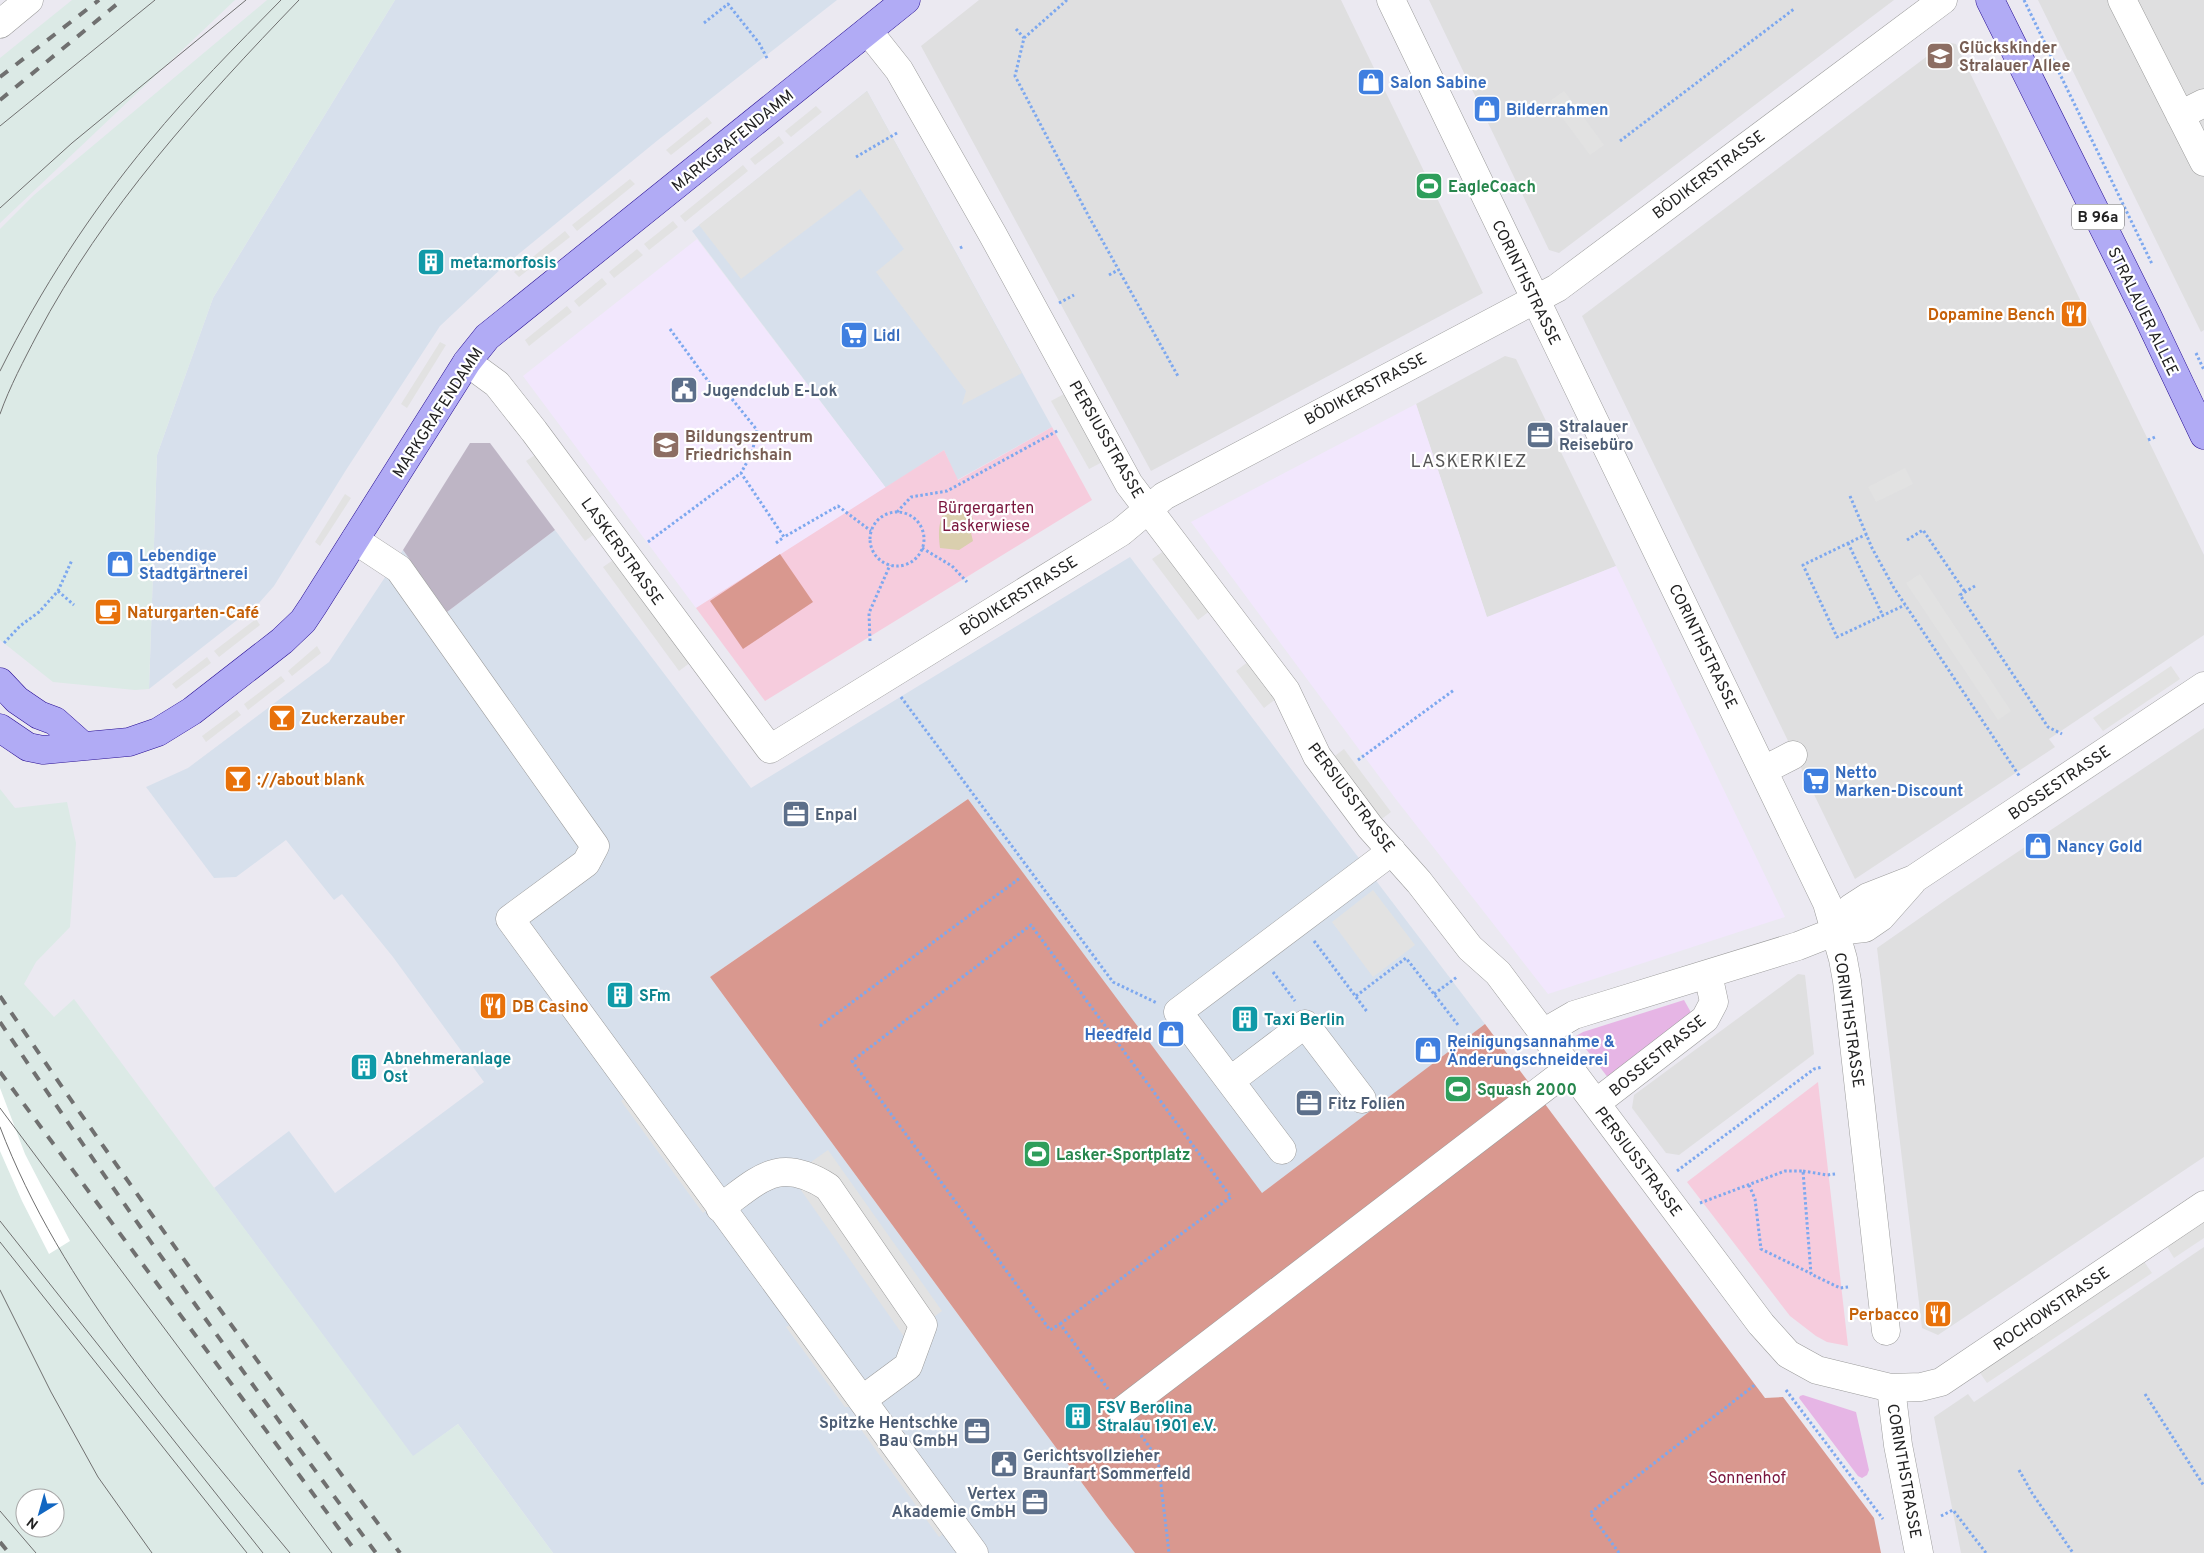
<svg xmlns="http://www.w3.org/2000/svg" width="2204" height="1553" viewBox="0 0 2204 1553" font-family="Overpass,sans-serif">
  <rect width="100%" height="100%" fill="#ebe9f1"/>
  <path fill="#dfdfe0" d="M979,0H1341L1483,293L1151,471L921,46Z
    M1429,0H1894L1559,253L1549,250Z
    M2038,0H2204V330L2201,332Z
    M1946,42L1956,44L2204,555V635L2049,739L2055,747L1855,879L1582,316Z
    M1505,356L1516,359L1616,566L1487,618L1416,404Z
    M2204,728V1157L1938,1335L1922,1328L1877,948L1950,897Z
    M1798,974L1805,975L1814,1054L1679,1155L1666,1153L1632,1108L1634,1095Z
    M2204,1247V1553H1961L1934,1417L1968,1394L1974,1402Z"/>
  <path fill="#d7e0ec" d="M395,0H837L658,140L504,266L440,326L346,470L274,586L259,603L149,689L157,455L213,298Z
    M867,91L1052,427L957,480L944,450L886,488L692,231Z
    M555,530L751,788L1130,557L1485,1024L1262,1194L968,799L710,977L1107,1517L1135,1553H553L458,1424L413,1457L214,1188L289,1131L335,1193L484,1082L393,957L342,894L334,900L286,840L236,877L214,878L146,787L188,768L329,662L403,550L447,612Z"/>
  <path fill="#dceae6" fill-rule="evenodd" d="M72,0H235L0,223V58Z
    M267,0H395L213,298L157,455L149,689L135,690L53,682L0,640V229L34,195Z
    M0,789L15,808L67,802L76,843L70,927L36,962L24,984L54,1017L74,999L413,1456L458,1424L553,1553H0ZM25,1498H55V1528H25Z"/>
  <path fill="#f2e7fd" d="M697,239L886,488L696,608L523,376Z
    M1416,404L1487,617L1616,566L1785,917L1548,994L1395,798L1191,522Z"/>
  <path fill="#beb5c5" d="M470,443H490L555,530L447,612L403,550Z"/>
  <path fill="#e6b5e5" d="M1684,1000L1693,1016L1609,1079L1576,1036L1583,1032Z
    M1803,1395L1856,1412L1869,1470L1867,1475L1862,1478L1858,1476L1799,1398L1800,1396Z"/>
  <path fill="#f6ccdd" d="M1052,427L1092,500L765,701L696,608L944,450L958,480Z
    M1818,1082L1848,1346L1827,1342L1816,1336L1790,1316L1687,1182Z"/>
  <path fill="#d9988f" d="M780,554L813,602L743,649L710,601Z
    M968,799L1262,1193L1485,1024L1765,1398L1783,1397L1874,1518L1881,1553H1135L1107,1517L710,977Z"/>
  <path fill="#e2e2e2" d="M867,91L1022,373L962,405L966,391L876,272L904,249L860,189L741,279L699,225Z
    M1564,91L1604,145L1590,155L1550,101Z
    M816,106L822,112L791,137L785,131Z
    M707,117L712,123L671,155L666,150Z
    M779,136L784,143L755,165L750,159Z
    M743,165L748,171L685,222L680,216Z
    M630,179L635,184L577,231L572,225Z
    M673,221L678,227L649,250L644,244Z
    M565,231L570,237L519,277L514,272Z
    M637,249L643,255L614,278L609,272Z
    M602,278L607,284L579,307L574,301Z
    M567,306L572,312L529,346L525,340Z
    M440,342L446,345L407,408L401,404Z
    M1066,393L1104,461L1089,469L1051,401Z
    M538,453L597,532L585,541L526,461Z
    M1905,468L1913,484L1876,502L1868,487Z
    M345,494L351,498L320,546L315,542Z
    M1165,550L1211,610L1198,620L1152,559Z
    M616,558L691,662L679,671L603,567Z
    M1920,574L2011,711L1998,720L1906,583Z
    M256,619L260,625L219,657L214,651Z
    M317,646L321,653L292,676L288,671Z
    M207,657L211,663L176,689L172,684Z
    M1249,661L1277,698L1264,708L1236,671Z
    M2171,666L2180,679L2103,731L2093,718Z
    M281,676L285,681L248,710L244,704Z
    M237,710L241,715L206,742L202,736Z
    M1344,749L1391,812L1379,821L1332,758Z
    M1373,890L1415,945L1373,977L1332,922Z
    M628,1096L710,1208L703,1213L621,1101Z
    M828,1150L942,1311L905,1338L791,1176Z
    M2204,1220V1238L2174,1258L2166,1245Z
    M2143,1260L2152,1273L1987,1383L1978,1370Z
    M794,1323L855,1407H845L786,1327Z
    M862,1416L946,1532L939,1537L857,1424Z"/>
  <path fill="#dacfae" d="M969,505L974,523L971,533L973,541L959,550L940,548C938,532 938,520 948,506Z"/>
  <path fill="#fff" d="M0,1088L25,1154L70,1241L49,1254L22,1201L0,1151Z"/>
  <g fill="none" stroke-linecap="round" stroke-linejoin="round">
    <g stroke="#9c9c9c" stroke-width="29">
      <path id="minor" d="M1391,0L1827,903L1843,959L1847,981L1886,1331
        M2122,0L2204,162
        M0,24L29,0
        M868,31L899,70L993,235L1129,484L1286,691L1317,756L1370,827L1419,882L1470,948L1498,973L1761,1324L1788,1354L1817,1370L1891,1388L1921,1387L1941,1382L2204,1205
        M2180,115L2204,103
        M467,362L497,384L534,431L770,749L1121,532L1164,496L1557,288L1943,0
        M355,540L399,569L595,846L586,863L510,919L974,1553
        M1764,770L1793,755
        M1836,931L1851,908L1868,897L1914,879L2204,686
        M1543,1033L1574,1015L1798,946L1836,931L1865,928L1881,917L1912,882
        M1230,1081L1282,1150
        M1362,1099L1305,1024L1230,1081L1178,1012L1392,851
        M1596,1103L1705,1019L1714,1002L1708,974
        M720,1208C761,1178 779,1156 828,1187L923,1325L908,1366L862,1400
        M1891,1388L1898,1445L1919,1553
        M1123,1410L1570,1068"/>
    </g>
    <g stroke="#260d92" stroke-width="29">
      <path id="major" d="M1990,0L2147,315L2204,435
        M0,682L17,700L39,715L55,721L82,745
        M0,728L28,747L43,750L129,742L158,732L192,711L282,641L303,621L313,606L467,362L487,337L906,0"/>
    </g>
    <path stroke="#7da8ef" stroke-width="3" stroke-dasharray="2.5 2.5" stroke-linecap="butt" d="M1067,0L1024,38L1015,76L1088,215L1179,378
      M2024,0L2152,264
      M704,23L728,4L759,43L768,60
      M1016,29L1024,38
      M1620,141L1794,9
      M856,157L897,133
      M960,248L964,246
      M1109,275L1118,270
      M1059,303L1074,295
      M670,329L714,389L732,399L757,430L752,453L741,473
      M2196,353L2204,370
      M2148,440L2155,437
      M1850,496L1872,548L1894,588L2020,777
      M897,512L911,497L947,491L1059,430
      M870 539a27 27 0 1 1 54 0a27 27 0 1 1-54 0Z
      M1867,534L1803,565L1837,637L1905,605
      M1907,540L1923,530L1965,592
      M648,542L741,473L784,537L838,506L871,531
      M776,543L784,537
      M1848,543L1883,616
      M922,548L952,566L967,582
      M1975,586L1960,595L2048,727L2062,734
      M58,591L74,605
      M870,641L869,613L890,565
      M4,643L20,626L39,612L58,591L72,560
      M901,697L1113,982L1157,1003
      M1358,760L1454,690
      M1314,941L1368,1013
      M1273,972L1295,1001
      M1434,994L1457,977
      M1356,996L1406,958L1458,1025
      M820,1026L1020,878
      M1677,1171L1814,1069L1823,1067
      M1803,1171L1827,1175L1835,1174
      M1749,1185L1755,1199L1761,1249L1810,1273
      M1700,1203L1785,1171H1803L1811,1274L1840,1288L1848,1287
      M1060,1324L1231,1197L1031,925L852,1061L1050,1330L1060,1324L1108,1389
      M1786,1390L1883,1519
      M2145,1394L2204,1486
      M1138,1431L1158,1459L1169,1553
      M2019,1470L2032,1493L2073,1553
      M1941,1516L1953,1510L1986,1553
      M1619,1553L1590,1513L1756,1384"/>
    <use href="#minor" stroke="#fff" stroke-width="28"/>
    <use href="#major" stroke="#b1abf5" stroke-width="28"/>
    <path stroke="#707070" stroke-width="1" d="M0,126L155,0
      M0,208L72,143L246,0
      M0,371C41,289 90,213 149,142C190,92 236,46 281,0
      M0,414C10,386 24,360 37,335C104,208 200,103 299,0
      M0,1108L332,1553
      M0,1127C61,1287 182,1423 290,1553
      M0,1221L263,1553
      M0,1242L247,1553
      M0,1290L51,1392L98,1477L152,1553
      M0,1511L36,1553"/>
    <path stroke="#707070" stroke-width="4" stroke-dasharray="10 10" stroke-linecap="butt" d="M0,77L99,0
      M0,100L122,0
      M0,996C128,1186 263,1370 400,1553
      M0,1022C121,1203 247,1379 376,1553
      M0,1072L357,1553
      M0,1542L9,1553"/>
  </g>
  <defs>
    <g id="school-square" transform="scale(1.4375)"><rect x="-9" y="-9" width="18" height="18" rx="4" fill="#8d6e63" stroke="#fff"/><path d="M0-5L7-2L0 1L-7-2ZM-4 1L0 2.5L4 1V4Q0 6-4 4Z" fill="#fff"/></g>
    <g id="shop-square" transform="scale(1.4375)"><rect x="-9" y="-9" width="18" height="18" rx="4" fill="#3f7fe0" stroke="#fff"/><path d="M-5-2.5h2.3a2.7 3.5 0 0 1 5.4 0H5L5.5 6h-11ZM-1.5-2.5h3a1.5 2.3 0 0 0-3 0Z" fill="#fff"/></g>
    <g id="stadium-square" transform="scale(1.4375)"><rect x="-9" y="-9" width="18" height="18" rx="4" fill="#2e9e5b" stroke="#fff"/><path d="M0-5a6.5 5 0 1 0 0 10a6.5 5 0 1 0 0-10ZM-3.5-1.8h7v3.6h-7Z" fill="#fff"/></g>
    <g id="building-square" transform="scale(1.4375)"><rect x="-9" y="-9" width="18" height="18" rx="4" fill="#0f9aa8" stroke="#fff"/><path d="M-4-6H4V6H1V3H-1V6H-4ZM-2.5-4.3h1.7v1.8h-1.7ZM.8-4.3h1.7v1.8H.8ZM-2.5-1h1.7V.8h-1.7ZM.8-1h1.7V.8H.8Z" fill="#fff"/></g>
    <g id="restaurant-square" transform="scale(1.4375)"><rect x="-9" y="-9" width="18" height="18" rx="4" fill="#e8710a" stroke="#fff"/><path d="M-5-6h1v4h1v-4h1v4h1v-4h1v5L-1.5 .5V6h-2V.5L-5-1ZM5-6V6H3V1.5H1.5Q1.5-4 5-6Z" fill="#fff"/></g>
    <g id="supermarket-square" transform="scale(1.4375)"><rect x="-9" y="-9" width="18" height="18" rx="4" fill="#3f7fe0" stroke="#fff"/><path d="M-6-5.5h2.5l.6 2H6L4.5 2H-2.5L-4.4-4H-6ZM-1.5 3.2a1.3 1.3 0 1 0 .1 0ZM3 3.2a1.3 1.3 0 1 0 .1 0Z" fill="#fff"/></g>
    <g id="civic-square" transform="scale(1.4375)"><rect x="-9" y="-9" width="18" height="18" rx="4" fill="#5c6f8a" stroke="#fff"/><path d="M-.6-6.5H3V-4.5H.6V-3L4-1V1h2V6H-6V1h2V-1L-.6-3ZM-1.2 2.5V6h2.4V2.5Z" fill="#fff"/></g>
    <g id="office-square" transform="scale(1.4375)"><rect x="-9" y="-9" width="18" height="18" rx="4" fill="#5c6f8a" stroke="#fff"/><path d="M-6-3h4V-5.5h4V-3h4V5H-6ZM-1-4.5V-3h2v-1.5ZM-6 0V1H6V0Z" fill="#fff"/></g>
    <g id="university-square" transform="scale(1.4375)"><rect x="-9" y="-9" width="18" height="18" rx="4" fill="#8d6e63" stroke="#fff"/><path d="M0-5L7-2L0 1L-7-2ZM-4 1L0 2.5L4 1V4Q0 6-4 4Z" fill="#fff"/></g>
    <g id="cafe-square" transform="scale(1.4375)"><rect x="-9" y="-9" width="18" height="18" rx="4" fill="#e8710a" stroke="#fff"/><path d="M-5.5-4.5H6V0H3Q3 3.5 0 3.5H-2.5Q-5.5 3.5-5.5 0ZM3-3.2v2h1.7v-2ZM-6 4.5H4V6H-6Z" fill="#fff"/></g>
    <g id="bar-square" transform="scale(1.4375)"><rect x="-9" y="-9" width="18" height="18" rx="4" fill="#e8710a" stroke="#fff"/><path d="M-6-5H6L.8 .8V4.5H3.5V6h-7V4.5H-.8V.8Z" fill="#fff"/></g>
  </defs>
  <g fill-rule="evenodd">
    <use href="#school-square" x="1940" y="56"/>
    <use href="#shop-square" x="1371" y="82"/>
    <use href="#shop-square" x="1487" y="109"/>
    <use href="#stadium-square" x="1429" y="186"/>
    <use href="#building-square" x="431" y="262"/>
    <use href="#restaurant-square" x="2074" y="314"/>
    <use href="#supermarket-square" x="854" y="335"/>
    <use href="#civic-square" x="684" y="390"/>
    <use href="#office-square" x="1540" y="435"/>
    <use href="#university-square" x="666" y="445"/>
    <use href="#shop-square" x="120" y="564"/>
    <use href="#cafe-square" x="108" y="612"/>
    <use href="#bar-square" x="282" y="718"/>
    <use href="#bar-square" x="238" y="779"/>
    <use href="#supermarket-square" x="1816" y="781"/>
    <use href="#office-square" x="796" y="814"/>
    <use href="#shop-square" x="2038" y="846"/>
    <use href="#building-square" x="620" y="995"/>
    <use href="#restaurant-square" x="493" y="1006"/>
    <use href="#building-square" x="1245" y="1019"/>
    <use href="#shop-square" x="1171" y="1034"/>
    <use href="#shop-square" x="1428" y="1050"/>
    <use href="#building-square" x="364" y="1067"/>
    <use href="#stadium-square" x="1458" y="1089"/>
    <use href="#office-square" x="1309" y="1103"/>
    <use href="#stadium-square" x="1037" y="1154"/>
    <use href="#restaurant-square" x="1938" y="1314"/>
    <use href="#building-square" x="1078" y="1416"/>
    <use href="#office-square" x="977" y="1431"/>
    <use href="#civic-square" x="1004" y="1464"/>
    <use href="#office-square" x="1035" y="1502"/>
  </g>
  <g text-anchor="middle" stroke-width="4.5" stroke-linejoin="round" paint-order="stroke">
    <rect fill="#fff" stroke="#646464" stroke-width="1" x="2072" y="204.5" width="52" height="25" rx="4"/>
    <g font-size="15" font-weight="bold" fill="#222">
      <text x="2098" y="222">B 96a</text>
    </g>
    <g font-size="16" font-weight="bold" fill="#785e54" stroke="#fff" text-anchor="start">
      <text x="1959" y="53">Glückskinder<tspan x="1959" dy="18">Stralauer Allee</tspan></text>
      <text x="685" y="442">Bildungszentrum<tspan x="685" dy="18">Friedrichshain</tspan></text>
    </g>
    <g font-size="16" font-weight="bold" fill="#366cbe" stroke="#fff" text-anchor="start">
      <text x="1390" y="88">Salon Sabine</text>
      <text x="1506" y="115">Bilderrahmen</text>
      <text x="873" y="341">Lidl</text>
      <text x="139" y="561">Lebendige<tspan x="139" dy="18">Stadtgärtnerei</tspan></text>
      <text x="1835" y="778">Netto<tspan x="1835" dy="18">Marken-Discount</tspan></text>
      <text x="2057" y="852">Nancy Gold</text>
      <text x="1152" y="1040" text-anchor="end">Heedfeld</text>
      <text x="1447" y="1047">Reinigungsannahme &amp;<tspan x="1447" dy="18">Änderungschneiderei</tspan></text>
    </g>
    <g font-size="16" fill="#222" stroke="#fff">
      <text transform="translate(732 140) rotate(-39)" y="6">MARKGRAFENDAMM</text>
      <text transform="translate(1708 174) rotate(-37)" y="6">BÖDIKERSTRASSE</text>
      <text transform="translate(1527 282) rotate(64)" y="6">CORINTHSTRASSE</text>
      <text transform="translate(2144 311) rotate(64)" y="6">STRALAUER ALLEE</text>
      <text transform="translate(1365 388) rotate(-28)" y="6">BÖDIKERSTRASSE</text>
      <text transform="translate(437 412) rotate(-57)" y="6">MARKGRAFENDAMM</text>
      <text transform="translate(1107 439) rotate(60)" y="6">PERSIUSSTRASSE</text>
      <text transform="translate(623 551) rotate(54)" y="6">LASKERSTRASSE</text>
      <text transform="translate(1018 595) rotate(-32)" y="6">BÖDIKERSTRASSE</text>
      <text transform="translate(1704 646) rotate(64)" y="6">CORINTHSTRASSE</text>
      <text transform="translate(2059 782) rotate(-34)" y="6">BOSSESTRASSE</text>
      <text transform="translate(1352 797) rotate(53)" y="6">PERSIUSSTRASSE</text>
      <text transform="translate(1850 1020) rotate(82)" y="6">CORINTHSTRASSE</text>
      <text transform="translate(1657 1055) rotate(-39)" y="6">BOSSESTRASSE</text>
      <text transform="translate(1639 1161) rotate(53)" y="6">PERSIUSSTRASSE</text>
      <text transform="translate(2051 1308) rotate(-34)" y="6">ROCHOWSTRASSE</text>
      <text transform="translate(1905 1471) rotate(80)" y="6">CORINTHSTRASSE</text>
    </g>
    <g font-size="16" font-weight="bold" fill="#27864d" stroke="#fff" text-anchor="start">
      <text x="1448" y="192">EagleCoach</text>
      <text x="1477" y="1095">Squash 2000</text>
      <text x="1056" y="1160">Lasker-Sportplatz</text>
    </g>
    <g font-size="16" font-weight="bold" fill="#0d838f" stroke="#fff" text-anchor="start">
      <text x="450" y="268">meta:morfosis</text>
      <text x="639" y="1001">SFm</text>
      <text x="1264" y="1025">Taxi Berlin</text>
      <text x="383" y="1064">Abnehmeranlage<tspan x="383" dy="18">Ost</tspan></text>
      <text x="1097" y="1413">FSV Berolina<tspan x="1097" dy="18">Stralau 1901 e.V.</tspan></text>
    </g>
    <g font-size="16" font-weight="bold" fill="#c56008" stroke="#fff" text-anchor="start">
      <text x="2055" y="320" text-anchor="end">Dopamine Bench</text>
      <text x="127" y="618">Naturgarten-Café</text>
      <text x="301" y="724">Zuckerzauber</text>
      <text x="257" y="785">://about blank</text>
      <text x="512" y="1012">DB Casino</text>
      <text x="1919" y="1320" text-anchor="end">Perbacco</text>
    </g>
    <g font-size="16" font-weight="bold" fill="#4e5e75" stroke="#fff" text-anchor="start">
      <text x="703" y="396">Jugendclub E-Lok</text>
      <text x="1559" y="432">Stralauer<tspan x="1559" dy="18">Reisebüro</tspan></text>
      <text x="815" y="820">Enpal</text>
      <text x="1328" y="1109">Fitz Folien</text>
      <text x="958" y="1428" text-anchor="end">Spitzke Hentschke<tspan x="958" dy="18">Bau GmbH</tspan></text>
      <text x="1023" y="1461">Gerichtsvollzieher<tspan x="1023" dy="18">Braunfart Sommerfeld</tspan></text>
      <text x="1016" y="1499" text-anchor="end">Vertex<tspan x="1016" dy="18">Akademie GmbH</tspan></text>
    </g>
    <g font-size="16" fill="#7a163e" stroke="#fff">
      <text x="986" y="513">Bürgergarten<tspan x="986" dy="18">Laskerwiese</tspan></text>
      <text x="1747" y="1483">Sonnenhof</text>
    </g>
    <g font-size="18" letter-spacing="1" fill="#555" stroke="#fff">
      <text x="1469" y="467">LASKERKIEZ</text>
    </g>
  </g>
  <g transform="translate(40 1513) rotate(217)"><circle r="24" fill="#ffffff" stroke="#a7a7a7"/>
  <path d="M0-4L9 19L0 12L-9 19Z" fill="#1267c2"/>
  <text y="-8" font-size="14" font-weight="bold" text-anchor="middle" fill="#222222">N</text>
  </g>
</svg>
